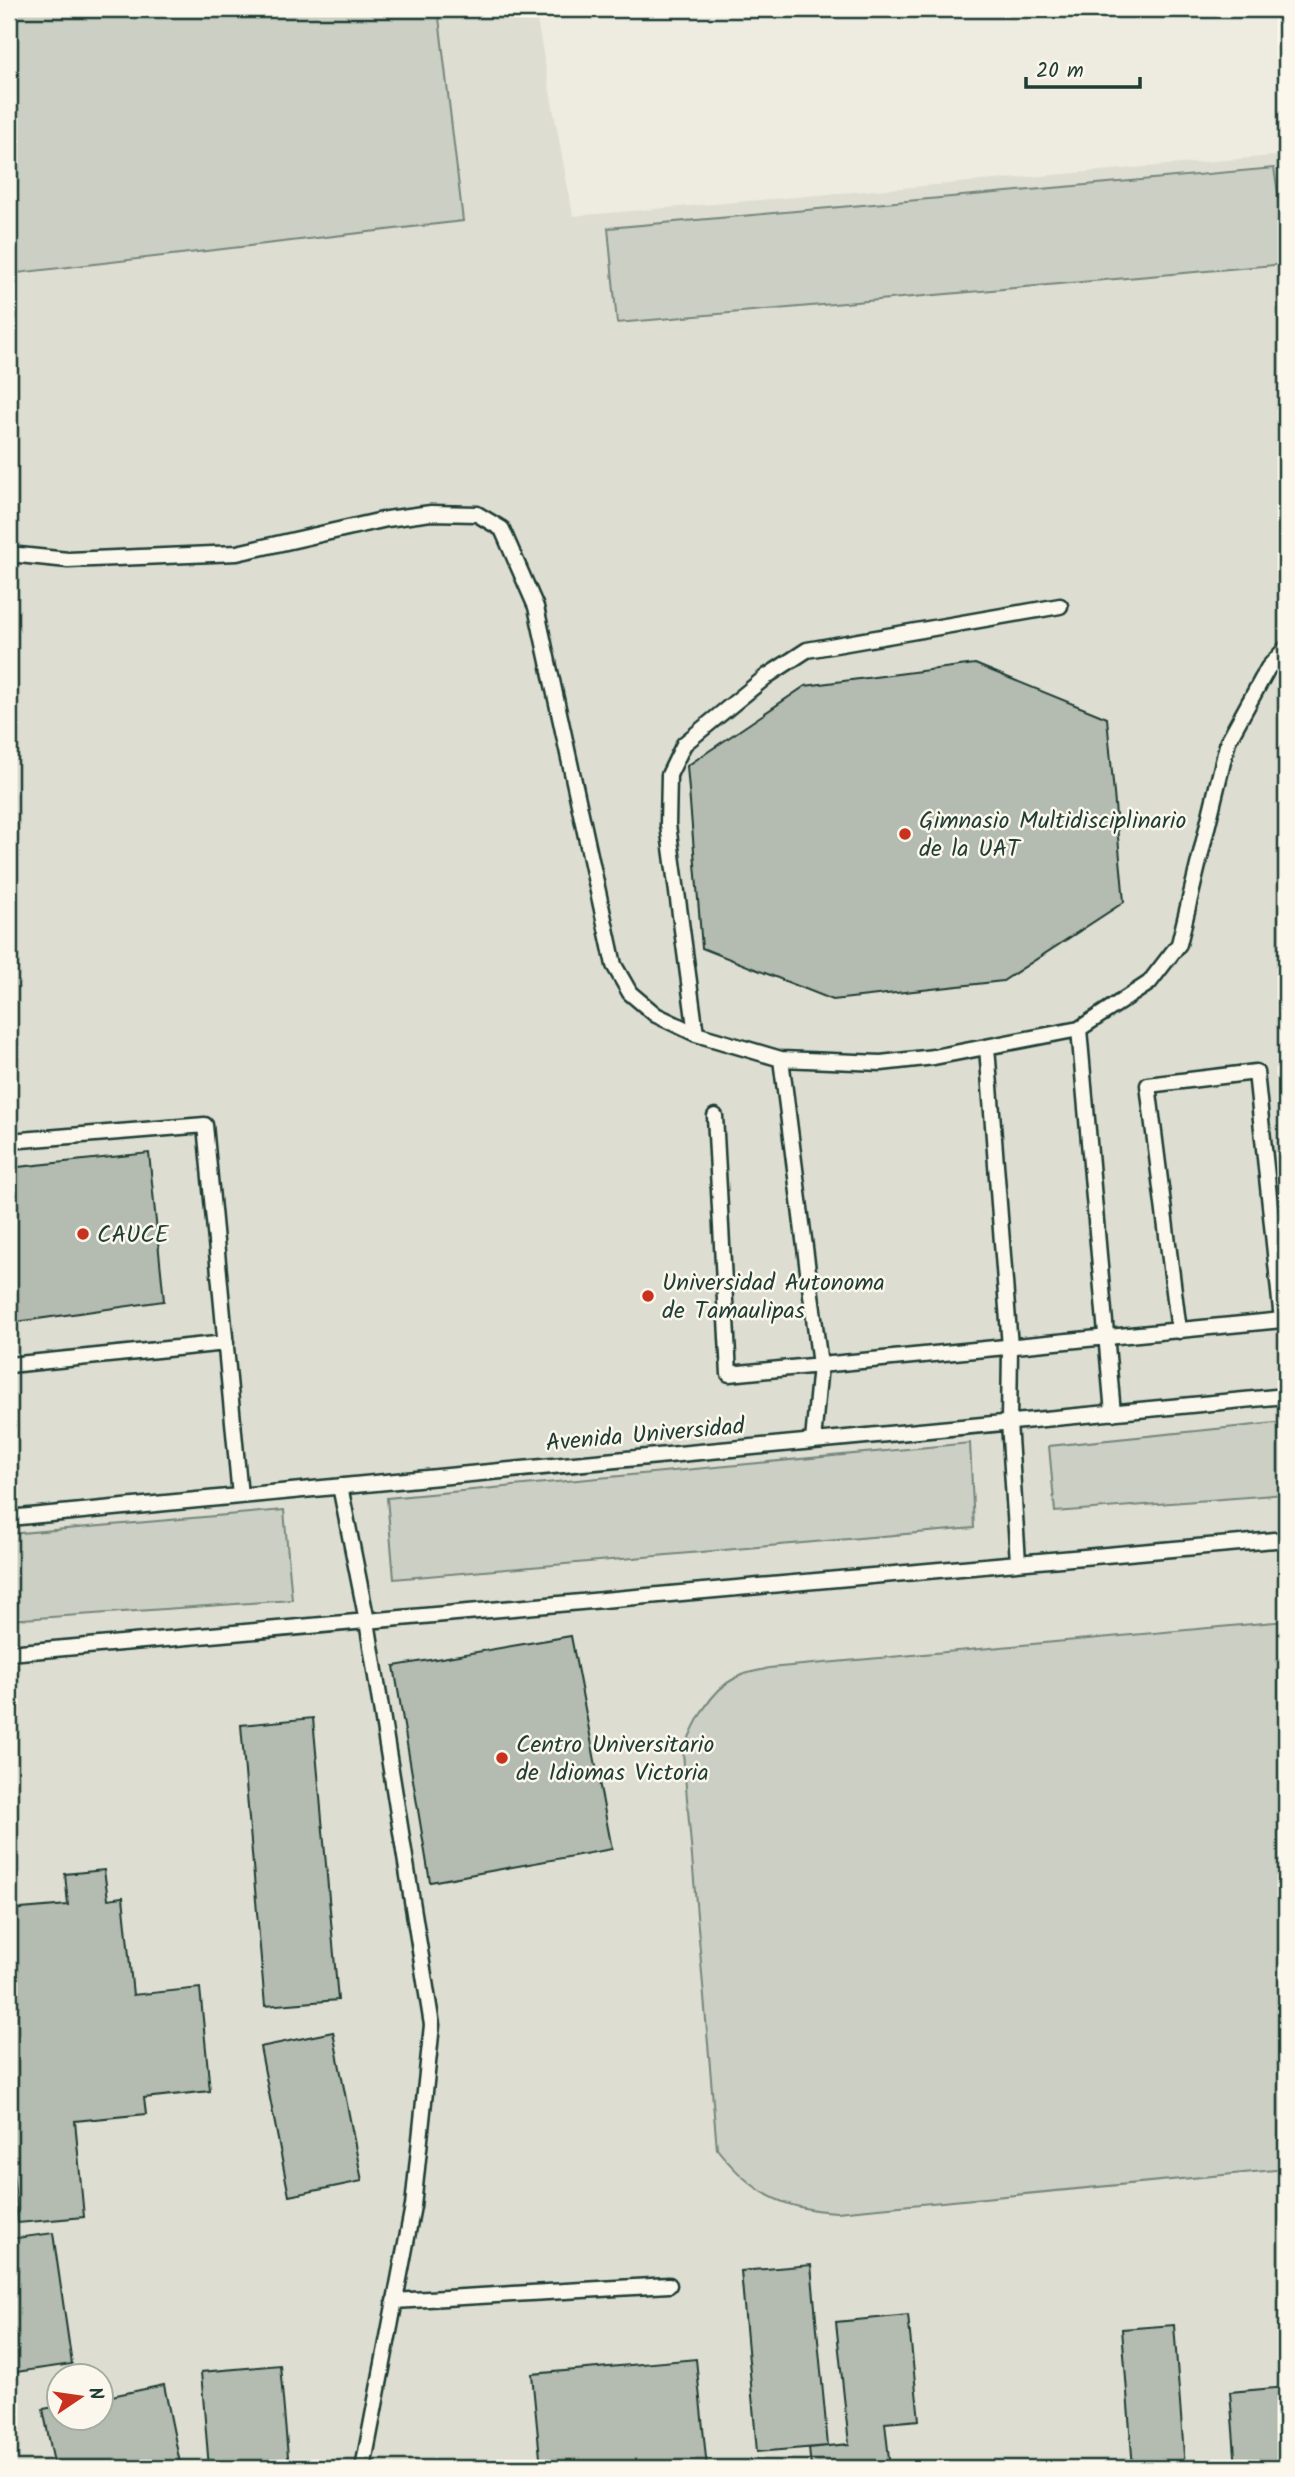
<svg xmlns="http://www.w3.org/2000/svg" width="1295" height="2477" viewBox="0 0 1295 2477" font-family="Kalam,sans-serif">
  <rect width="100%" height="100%" fill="#eeece1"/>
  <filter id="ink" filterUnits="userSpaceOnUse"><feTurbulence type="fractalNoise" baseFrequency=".0143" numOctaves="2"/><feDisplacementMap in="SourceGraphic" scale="14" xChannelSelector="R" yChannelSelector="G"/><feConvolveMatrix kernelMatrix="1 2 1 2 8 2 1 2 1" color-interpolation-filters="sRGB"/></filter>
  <g filter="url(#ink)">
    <path fill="#ddddd2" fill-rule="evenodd" d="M9,9H535L573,216L1286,155V2468H9ZM60,2376H102V2418H60Z"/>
    <path fill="#cbcfc4" stroke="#75867c" stroke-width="2" d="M9,9H438L463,221L9,274Z
      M1274,168L1286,243V264L617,323L608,228Z
      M1286,1422V1494L1055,1512L1049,1446Z
      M970,1443L974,1528L394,1579L387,1498Z
      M284,1510L292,1600L9,1620V1534Z
      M1286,1621V2169L837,2212C781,2209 752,2193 717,2149L683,1752C694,1724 709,1691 737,1677C746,1672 759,1671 769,1668Z"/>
    <path fill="#b4bbb0" stroke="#1f3d34" stroke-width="2" d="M975,664L1107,718L1124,902L1003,981L833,1000L702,948L687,766L805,686Z
      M149,1153L164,1301L9,1323V1168Z
      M571,1636L612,1849L430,1882L394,1666Z
      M313,1718L338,2000L265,2006L241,1725Z
      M104,1870L108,1899L123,1897L133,1995L200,1988L210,2091L144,2098L146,2114L75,2121L84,2217L18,2223L9,2128V1910L68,1905L65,1874Z
      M333,2032L362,2181L289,2196L260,2047Z
      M53,2233L72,2364L9,2373V2239Z
      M811,2265L828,2446L757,2452L741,2271Z
      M908,2315L919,2420L885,2423L890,2468H811L809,2448L849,2444L836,2322Z
      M1174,2325L1185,2468H1133L1122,2329Z
      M696,2359L707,2468H541L532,2374Z
      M280,2365L289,2468H209L201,2372Z
      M164,2385L181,2468H55L43,2409L60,2406V2418H102V2398Z
      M1286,2387V2468H1236L1230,2392Z"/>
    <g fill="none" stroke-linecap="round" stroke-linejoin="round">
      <g stroke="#1f3d34" stroke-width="19">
        <path id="lane" d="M9,554L68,560L237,553L387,519L431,513L477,514L502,529L536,607L614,965L630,993L656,1015L696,1034L781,1059L881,1063L934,1057L1079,1029L1149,983L1179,944L1228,741L1268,668L1286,648
          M1079,1029L1113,1413
          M696,1034L668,825L669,775L684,744L767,676L807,650L1060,606
          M987,1047L1010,1347L1009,1422L1018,1562
          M781,1059L820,1365L813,1441
          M715,1116L729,1374C913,1356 1098,1338 1282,1320L1256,1072L1148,1085L1179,1331
          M9,1141L205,1125L240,1496
          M9,1365L226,1343
          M340,1486L367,1621L432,2025L413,2206L363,2468
          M9,1518L1286,1396
          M9,1653L1286,1539
          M394,2301L669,2285"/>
      </g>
      <use href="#lane" stroke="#fbf7ec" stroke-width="14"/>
    </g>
  </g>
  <g fill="#c8321e" stroke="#fbf7ec" stroke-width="2.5">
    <circle cx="905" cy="834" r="7"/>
    <circle cx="83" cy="1234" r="7"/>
    <circle cx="648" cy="1296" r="7"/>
    <circle cx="502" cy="1758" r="7"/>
  </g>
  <g text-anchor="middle" stroke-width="5" stroke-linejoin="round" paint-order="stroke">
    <g font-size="24" fill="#1f3d34" stroke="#fbf7ec" text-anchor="start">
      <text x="919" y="828">Gimnasio Multidisciplinario<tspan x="919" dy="28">de la UAT</tspan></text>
      <text x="97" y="1242">CAUCE</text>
      <text x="662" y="1290">Universidad Autonoma<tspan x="662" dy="28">de Tamaulipas</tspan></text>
      <text x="516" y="1752">Centro Universitario<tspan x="516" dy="28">de Idiomas Victoria</tspan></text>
    </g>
    <g font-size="24" fill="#1f3d34" stroke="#fbf7ec">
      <text transform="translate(645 1434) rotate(-5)" y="8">Avenida Universidad</text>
    </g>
  </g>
  <rect width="1295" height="2477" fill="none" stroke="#fbf7ec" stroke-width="35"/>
  <rect x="18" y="18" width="1260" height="2442" fill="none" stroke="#1f3d34" stroke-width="2.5" filter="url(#ink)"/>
  <g transform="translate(80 2397) rotate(77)"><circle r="33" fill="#fbf7ec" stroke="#a3ada2" stroke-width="2"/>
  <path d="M0-5L12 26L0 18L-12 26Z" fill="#c8321e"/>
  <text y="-10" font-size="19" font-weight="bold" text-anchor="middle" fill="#1f3d34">N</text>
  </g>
  <path d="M1026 77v10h114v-10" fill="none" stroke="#1f3d34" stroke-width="3.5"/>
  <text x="1036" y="77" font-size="21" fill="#1f3d34" stroke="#fbf7ec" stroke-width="5" paint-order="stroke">20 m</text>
</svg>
